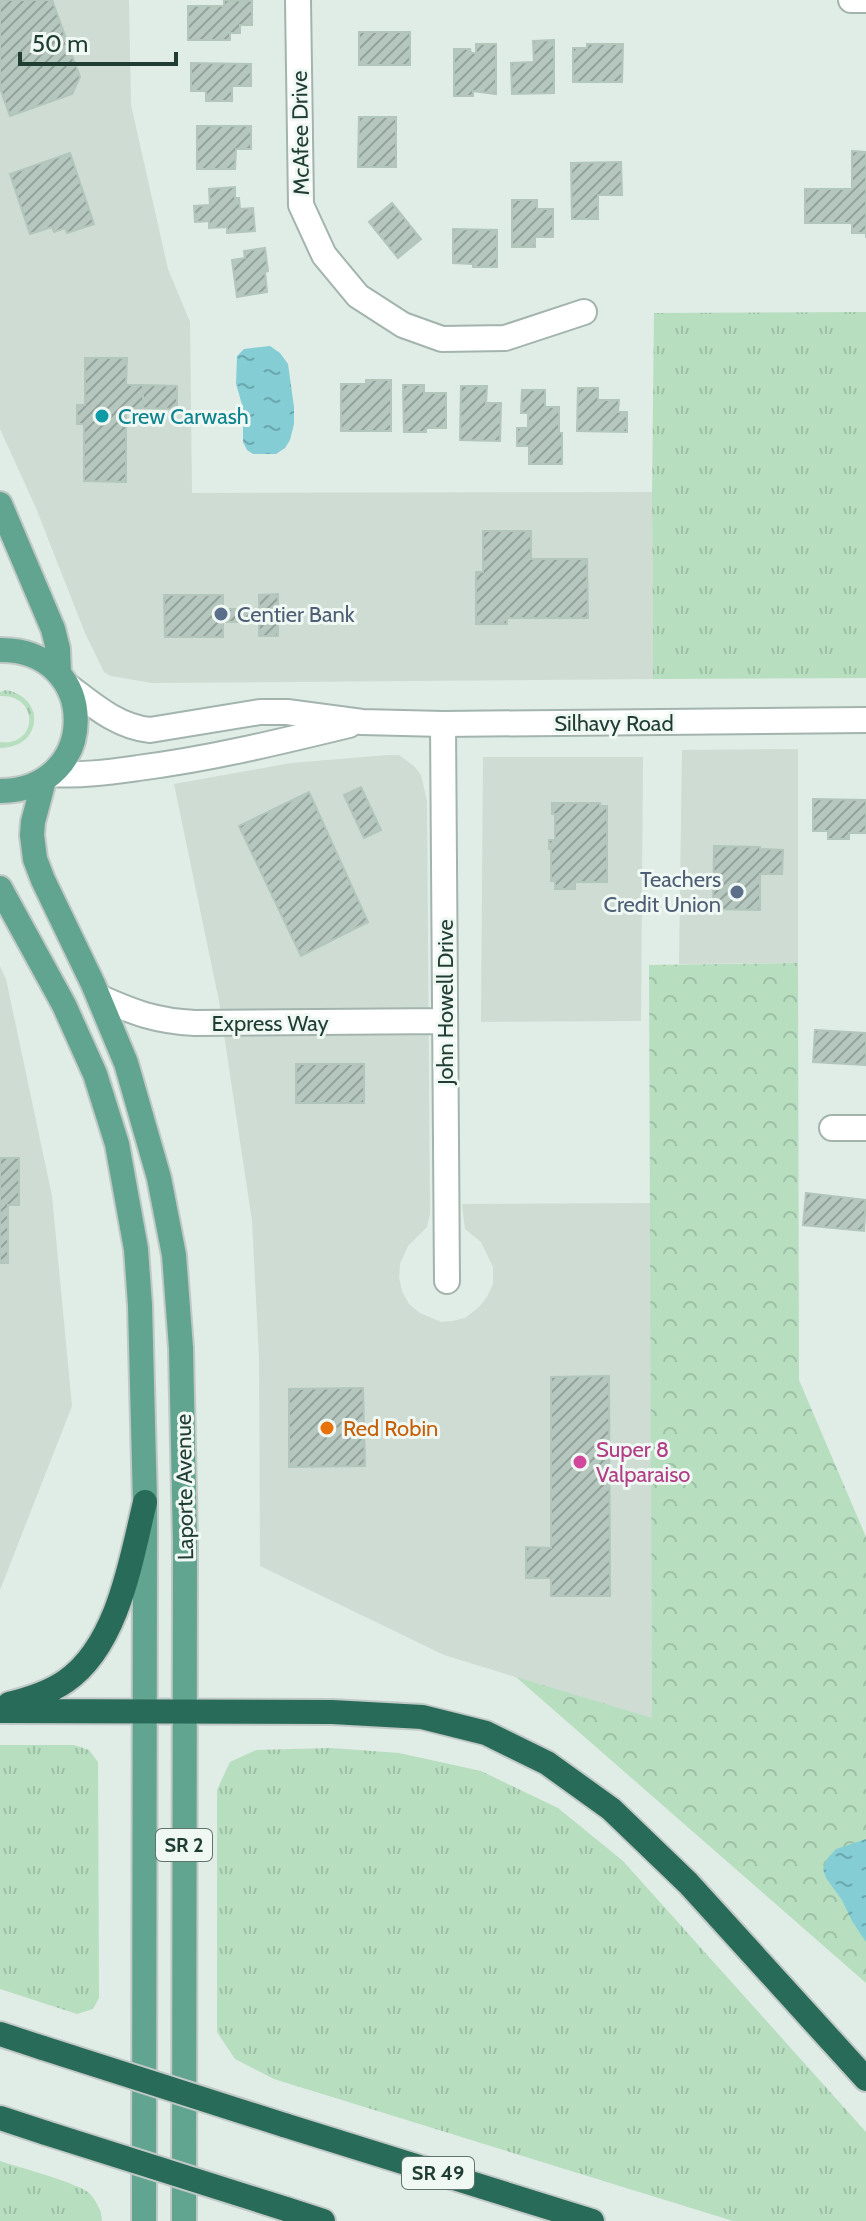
<svg xmlns="http://www.w3.org/2000/svg" width="866" height="2221" viewBox="0 0 866 2221" font-family="Cabin,sans-serif">
  <defs>
    <pattern id="grass-tufts" width="24" height="20" patternUnits="userSpaceOnUse" patternTransform="scale(2)"><rect width="24" height="20" fill="#b7debf"/><path d="M3 7l-1-3M5 7V3M7 7l1-3M15 17l-1-3M17 17v-4M19 17l1-3" fill="none" stroke="#9dbfa5"/></pattern>
    <pattern id="forest-crowns" width="20" height="18" patternUnits="userSpaceOnUse" patternTransform="scale(2)"><rect width="20" height="18" fill="#b7debf"/><path d="M2 6a3 3 0 1 1 6 0M12 15a3 3 0 1 1 6 0" fill="none" stroke="#9dbfa5"/></pattern>
    <pattern id="water-ripples" width="26" height="14" patternUnits="userSpaceOnUse" patternTransform="scale(2)"><rect width="26" height="14" fill="#84cdd5"/><path d="M2 4q2-2 4 0t4 0M15 11q2-2 4 0t4 0" fill="none" stroke="#6ba8ad"/></pattern>
    <pattern id="building-hatch" width="6" height="6" patternUnits="userSpaceOnUse" patternTransform="scale(2)"><rect width="6" height="6" fill="#b5c7be"/><path d="M-1 1l2-2M0 6l6-6M5 7l2-2" fill="none" stroke="#93a39b"/></pattern>
  </defs>
  <rect width="100%" height="100%" fill="#e0ece6"/>
  <path fill="#cedcd4" d="M0,0H129L131,105L168,269L190,322L192,493L652,492L653,679L152,683L111,676L104,672L85,633L36,508L0,429Z
    M798,749V963L679,964L682,750Z
    M388,755H399L414,766L421,775L427,801L430,1214L427,1227L408,1246L400,1264L399,1278L402,1291L409,1304L420,1313L441,1322L452,1321L465,1318L478,1308L487,1297L493,1284V1267L481,1242L465,1229L462,1204L651,1203L652,1719L444,1655L260,1566L259,1358L252,1221L219,1001L174,784L291,763Z
    M483,757H643L641,1021L481,1022Z
    M0,966L6,979L52,1196L72,1406L0,1590Z"/>
  <path fill="url(#grass-tufts)" d="M866,312V678L653,679L652,492L654,313Z
    M6,690C47,698 42,748 0,748V742C38,747 40,694 0,696V692Z
    M0,1745H74L89,1750L98,1762L99,1998L93,2009L77,2014L0,1989Z
    M331,1748L399,1753L481,1771L558,1808L623,1861L866,2132V2221H733L274,2079L235,2059L217,2032V1790L230,1762L256,1750Z
    M0,2161C18,2167 78,2183 89,2193C96,2200 102,2212 102,2221H0Z"/>
  <path fill="url(#forest-crowns)" d="M798,963L799,1380L866,1537V1983L516,1677L652,1718L649,965Z"/>
  <path fill="url(#water-ripples)" d="M270,346L280,353L288,364L294,407V424L290,440L285,448L276,454H253L247,450L243,442V408L236,384L237,356L244,349Z
    M866,1839V1942L852,1921L842,1900L826,1878L823,1869L827,1859L836,1849Z"/>
  <path fill="url(#building-hatch)" stroke="#b2c6bc" stroke-width="2" d="M0,0H52L80,77L72,94L10,116L0,88Z
    M224,0L252,1V25H240V33H230V40H188V6H224Z
    M359,32H410V65H359Z
    M554,40V93L512,94L511,63L534,62L533,41Z
    M476,44H496V94L473,91V96H454V49H470L471,53H476Z
    M587,44H623L622,82H573V48H587Z
    M191,63L251,64V86H232V101H206V91H191Z
    M359,117H396V167H358Z
    M197,126H251V149H236L235,169H197Z
    M852,151L866,152V238V233H852V223H805V189H852Z
    M70,153L94,224L67,233L65,228L54,232L52,227L30,234L10,174Z
    M621,162L622,195H598V219H572L571,163Z
    M235,187V198H239L240,209L253,208L255,231L227,233V227L209,228V221L195,222L194,206L210,205L209,189Z
    M512,200H537V209H553V237H535V247H512Z
    M392,203L421,239L398,258L369,222Z
    M453,229L497,230V267H473V264L453,263Z
    M265,248L268,271L265,272L267,292L237,297L232,260L245,258L244,251Z
    M85,358H127L126,385H143V408H126V482L84,481V424H77V405H85Z
    M366,380H391V431H341V384H366Z
    M143,385L177,386V409L143,408Z
    M403,385H424V393H446V428H426V432H404Z
    M461,386H487L486,403H501L500,441L460,440Z
    M578,388H598V400H619L618,412H627V432L577,431Z
    M522,390H545V407H559V433H562V464H529V446H517V428H528V413H521Z
    M483,531H531V559H587L588,618H507V624H476V572H483Z
    M278,594V636H259V622H223V637H165L164,595H223V609H259V595Z
    M361,787L381,830L364,838L344,795Z
    M309,792L368,922L301,956L239,826Z
    M813,799L866,800V833H849V839H828V831H813Z
    M552,803H600V806H607V882H575V889H555V881H551V849H549V840H555V814H552Z
    M714,846L760,847V849L783,850L782,874H760V910L713,909Z
    M815,1030L866,1033V1065L813,1062Z
    M296,1064H364V1103H296Z
    M0,1158H19V1205H8V1263H0Z
    M806,1193L866,1200L864,1231L803,1225Z
    M609,1376L610,1596H551V1578H526V1547L551,1548V1377Z
    M363,1388L365,1466L289,1467V1389Z"/>
  <g fill="none" stroke-linecap="round" stroke-linejoin="round">
    <g stroke="#a2b4ad" stroke-width="28">
      <path id="minor" d="M298,0L301,205L324,255L358,296L403,325L442,339L505,338L584,312
        M851,0H866
        M443,724L447,1281
        M99,997C135,1013 156,1021 195,1023L445,1021
        M832,1128H866"/>
    </g>
    <g stroke="#a2b4ad" stroke-width="28">
      <path id="tertiary" d="M68,686C93,705 118,727 150,730L260,712H287L362,722L443,724L866,720
        M52,774C81,776 109,772 138,768C209,759 279,742 349,725"/>
    </g>
    <g stroke="#c0c9c6" stroke-width="28">
      <path id="primary" d="M0,504L53,629L58,649L59,673
        M0,650C101,649 101,791 0,791
        M44,780L33,822L32,835L35,859L43,880L93,984L126,1063L159,1178L174,1255L181,1348L185,1543L184,2221
        M0,888L64,1005L95,1074L117,1144L136,1249L140,1305L145,1502L144,2221"/>
    </g>
    <g stroke="#c0c9c6" stroke-width="28">
      <path id="motorway" d="M9,1704C29,1699 49,1693 66,1681C118,1645 131,1560 145,1502
        M0,1711L332,1712L422,1717L486,1733L547,1763L611,1809L688,1883L866,2079
        M0,2034L43,2048
        M0,2118L46,2133
        M284,2125L592,2221
        M286,2209L323,2221"/>
    </g>
    <use href="#minor" stroke="#fff" stroke-width="24"/>
    <use href="#tertiary" stroke="#fff" stroke-width="24"/>
    <use href="#primary" stroke="#61a48f" stroke-width="24"/>
    <use href="#motorway" stroke="#296b59" stroke-width="24"/>
    <g stroke="#c0c9c6" stroke-width="28" stroke-linecap="butt">
      <path id="motorway-bridge" d="M43,2048L284,2125
        M46,2133L286,2209"/>
    </g>
    <use href="#motorway-bridge" stroke="#296b59" stroke-width="24"/>
  </g>
  <circle fill="#0f9aa8" stroke="#f0f8f4" stroke-width="3" cx="102" cy="416" r="8"/>
  <g fill="#5c6f8a" stroke="#f0f8f4" stroke-width="3">
    <circle cx="221" cy="614" r="8"/>
    <circle cx="737" cy="892" r="8"/>
  </g>
  <circle fill="#e8710a" stroke="#f0f8f4" stroke-width="3" cx="327" cy="1428" r="8"/>
  <circle fill="#d1479c" stroke="#f0f8f4" stroke-width="3" cx="580" cy="1462" r="8"/>
  <g text-anchor="middle" stroke-width="6" stroke-linejoin="round" paint-order="stroke">
    <g fill="#f0f8f4" stroke="#5e756d" stroke-width="2">
      <rect x="156" y="1829" width="56" height="32" rx="6"/>
      <rect x="402" y="2157" width="72" height="32" rx="6"/>
    </g>
    <g font-size="20" font-weight="bold" fill="#1f3d33">
      <text x="184" y="1852">SR 2</text>
      <text x="438" y="2180">SR 49</text>
    </g>
    <g font-size="22" fill="#1f3d33" stroke="#f0f8f4">
      <text transform="translate(300 133) rotate(-91)" y="8">McAfee Drive</text>
      <text x="614" y="731">Silhavy Road</text>
      <text transform="translate(445 1002) rotate(-90)" y="8">John Howell Drive</text>
      <text x="270" y="1031">Express Way</text>
      <text transform="translate(184 1487) rotate(-91)" y="8">Laporte Avenue</text>
    </g>
    <g font-size="22" fill="#0d838f" stroke="#f0f8f4" text-anchor="start">
      <text x="118" y="424">Crew Carwash</text>
    </g>
    <g font-size="22" fill="#4e5e75" stroke="#f0f8f4" text-anchor="start">
      <text x="237" y="622">Centier Bank</text>
      <text x="721" y="887" text-anchor="end">Teachers<tspan x="721" dy="25">Credit Union</tspan></text>
    </g>
    <g font-size="22" fill="#c56008" stroke="#f0f8f4" text-anchor="start">
      <text x="343" y="1436">Red Robin</text>
    </g>
    <g font-size="22" fill="#b23c85" stroke="#f0f8f4" text-anchor="start">
      <text x="596" y="1457">Super 8<tspan x="596" dy="25">Valparaiso</tspan></text>
    </g>
  </g>
  <path d="M20 52v12h156v-12" fill="none" stroke="#1f3d33" stroke-width="4"/>
  <text x="32" y="52" font-size="24" fill="#1f3d33" stroke="#f0f8f4" stroke-width="6" paint-order="stroke">50 m</text>
</svg>
